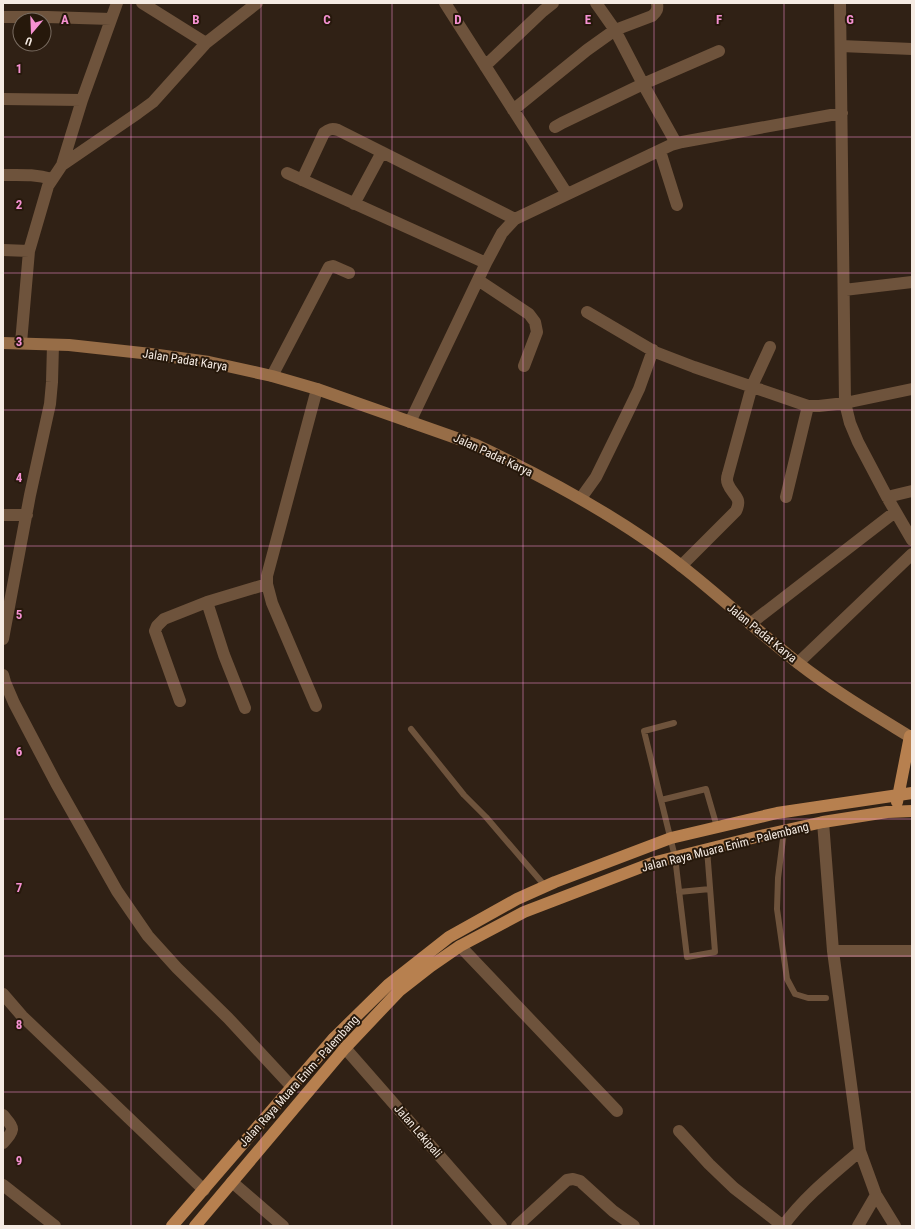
<svg xmlns="http://www.w3.org/2000/svg" width="915" height="1229" viewBox="0 0 915 1229" font-family="'Roboto Condensed',sans-serif">
  <rect width="100%" height="100%" fill="#302115"/>
  <g fill="none" stroke-linecap="round" stroke-linejoin="round">
    <path stroke="#6e533c" stroke-width="6" d="M411,729L464,795L486,817L545,886
      M661,800L644,731L674,723
      M784,831L778,878L777,909L787,979L795,994L808,998H826
      M707,849L715,952L687,957L675,857L661,800L706,789L717,827
      M679,892L710,889"/>
    <path stroke="#6e533c" stroke-width="12" d="M142,3L206,43
      M445,3L567,194
      M596,3L615,30L643,84L676,143
      M840,3L845,403L850,423L858,442L887,497L912,540
      M3,17H47L111,19
      M841,46L912,49
      M485,66L543,11L553,3
      M3,99L82,100
      M513,110L587,50L615,30L652,16C657,12 658,9 657,3
      M555,127L562,123L643,84L719,51
      M660,151L677,205
      M62,165L138,113L153,102L206,43L257,3
      M287,173L486,263
      M3,175C21,175 35,174 52,179
      M302,180L324,133C329,129 332,128 338,130L515,219
      M354,204L382,152
      M3,250L29,251
      M478,280L529,314L535,322L537,332L524,366
      M844,290L912,282
      M587,312L655,352L694,367L808,406H819L845,403L912,389
      M21,343L29,251L48,186L62,165L82,100L117,3
      M272,376L329,267L333,266L349,273
      M410,422L486,263L502,233L515,219L671,145L682,142L842,113
      M786,497L808,406
      M887,497L912,491
      M581,498L596,477L626,416L639,389L653,350
      M3,515H27
      M681,566L736,511C743,497 732,495 728,484C726,480 727,477 728,474L752,386L770,347
      M750,624L895,512
      M3,639L30,495L50,404L52,382L53,345
      M798,663L912,554
      M3,675L5,682L14,703L56,783L117,891L148,936L177,968L228,1018L292,1087
      M180,701L155,631L157,626L164,619L207,602
      M316,706L272,603L267,584V576L317,389
      M245,708L224,655L207,602L267,584
      M823,822L833,951L860,1151L876,1195L895,1226
      M460,946L617,1111
      M833,951H912
      M3,994L22,1016L204,1190
      M334,1038L345,1048L501,1226
      M3,1115C14,1129 16,1128 3,1143
      M679,1131L709,1164L734,1188L783,1226C804,1197 832,1175 860,1151
      M232,1182L283,1226
      M3,1185L55,1226
      M517,1226L567,1180L573,1179L580,1181L613,1211L634,1226
      M858,1226L876,1195"/>
    <path stroke="#976d47" stroke-width="12" d="M3,343L69,345L151,354L209,362L272,376L317,389L476,445C534,472 592,503 645,539C699,576 747,623 798,663C834,691 873,714 912,738"/>
    <path stroke="#b7804f" stroke-width="12" d="M897,802L910,736
      M172,1226L334,1038L388,985L449,937L517,899L555,882L671,838L777,813L912,793
      M195,1226L345,1048L399,991L431,966L460,946L524,912L652,863L756,837L823,822L887,812L912,811"/>
  </g>
  <path fill="none" stroke="#f591d2" stroke-width="1" stroke-opacity="0.55" d="M131,3V1226M261,3V1226M392,3V1226M523,3V1226M654,3V1226M784,3V1226M3,137H912M3,273H912M3,410H912M3,546H912M3,683H912M3,819H912M3,956H912M3,1092H912"/>
  <g text-anchor="middle" stroke-width="4" stroke-linejoin="round" paint-order="stroke">
    <g font-size="12" fill="#f5ebe3" stroke="#26180b">
      <text transform="translate(185 360) rotate(9)" y="4">Jalan Padat Karya</text>
      <text transform="translate(493 455) rotate(25)" y="4">Jalan Padat Karya</text>
      <text transform="translate(762 633) rotate(39)" y="4">Jalan Padat Karya</text>
      <text transform="translate(725 847) rotate(-14)" y="4">Jalan Raya Muara Enim - Palembang</text>
      <text transform="translate(299 1081) rotate(-48)" y="4">Jalan Raya Muara Enim - Palembang</text>
      <text transform="translate(418 1131) rotate(49)" y="4">Jalan Lekipali</text>
    </g>
  </g>
  <g font-size="13" text-anchor="middle" font-weight="bold" fill="#f591d2" stroke="#26180b" stroke-width="4" stroke-linejoin="round" paint-order="stroke">
    <text x="65" y="24">A</text>
    <text x="196" y="24">B</text>
    <text x="327" y="24">C</text>
    <text x="458" y="24">D</text>
    <text x="588" y="24">E</text>
    <text x="719" y="24">F</text>
    <text x="850" y="24">G</text>
    <text x="19" y="73">1</text>
    <text x="19" y="209">2</text>
    <text x="19" y="346">3</text>
    <text x="19" y="482">4</text>
    <text x="19" y="619">5</text>
    <text x="19" y="756">6</text>
    <text x="19" y="892">7</text>
    <text x="19" y="1029">8</text>
    <text x="19" y="1165">9</text>
  </g>
  <rect width="915" height="1229" fill="none" stroke="#f5ebe3" stroke-width="8"/>
  <g transform="translate(32 32) rotate(199)"><circle r="19" fill="#26180b" stroke="#796c61"/>
  <path d="M0-3L7 15L0 10L-7 15Z" fill="#f591d2"/>
  <text y="-6" font-size="11" font-weight="bold" text-anchor="middle" fill="#f5ebe3">U</text>
  </g>
</svg>
